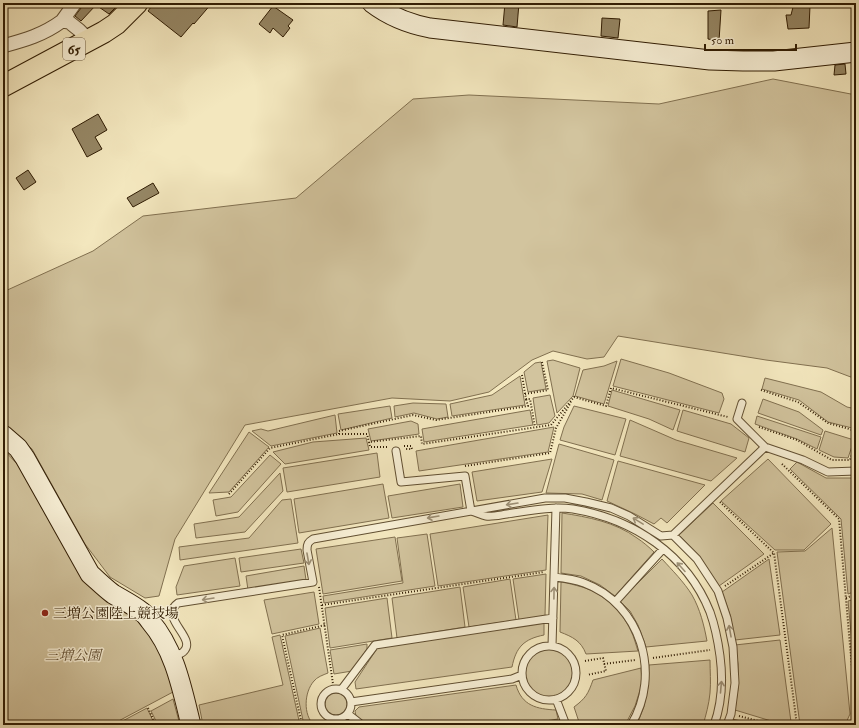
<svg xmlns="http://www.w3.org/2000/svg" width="859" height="728" viewBox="0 0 859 728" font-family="'IM FELL Double Pica','Noto Serif JP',serif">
  <rect width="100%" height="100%" fill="#f3e7be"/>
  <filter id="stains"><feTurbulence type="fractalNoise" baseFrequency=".005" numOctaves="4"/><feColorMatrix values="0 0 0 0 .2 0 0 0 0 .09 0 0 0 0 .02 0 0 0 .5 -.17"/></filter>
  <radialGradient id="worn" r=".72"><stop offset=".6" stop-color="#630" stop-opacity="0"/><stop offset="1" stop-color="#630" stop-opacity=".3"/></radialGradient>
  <path fill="#d2c49e" stroke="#817050" d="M773,79L856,95V379L827,368L766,360L618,336L604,357L587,359L553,351L532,360L489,392L450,401L392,398L245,425L175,539L159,596L145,598L110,577L85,544L32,449L3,424V292L93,251L143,216L296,198L413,99L469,95L659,104Z
    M621,359L669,373L722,393L724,399L719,413L613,386Z
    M553,360L580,368L573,396L557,413L547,361Z
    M617,361L604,404L575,396L583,370L604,366Z
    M541,362L546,389L528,392L524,372L535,363Z
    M520,376L525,405L452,416L450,404L492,395Z
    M765,378L821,392L847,407L856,409V429L828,422L799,400L762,389Z
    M612,390L680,410L673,430L649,419L608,406Z
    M550,395L555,416L549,423L537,425L533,398Z
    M763,399L799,412L823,430L821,435L758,413Z
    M413,403L446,404L448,417L437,419L414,413L395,417L394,406Z
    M390,406L392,418L341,430L338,414Z
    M574,406L626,419L615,455L560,440L564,427Z
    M530,410L533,425L424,442L422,429Z
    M683,410L731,424L749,438L745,452L677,431Z
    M335,415L337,433L271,446L252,431L261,429L268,431Z
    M757,416L821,437L817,449L797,439L755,424Z
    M630,420L676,440L737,458L711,481L620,456Z
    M411,421L418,424L419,434L371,441L368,429Z
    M554,427L548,452L419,471L416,451Z
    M825,431L854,440L848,458L834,457L819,450Z
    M249,432L269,447L229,492L209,493Z
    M366,438L369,450L285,464L273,452L313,442Z
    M559,444L614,460L602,500L582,494L546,493Z
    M3,449L18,465L71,557L142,621L170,664L173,692L111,725H3Z
    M377,453L380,477L287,492L283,468Z
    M270,455L281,464L238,512L216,516L213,500L231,497Z
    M552,459L542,492L477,501L472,472Z
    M768,459L831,524L804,550H775L721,501Z
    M618,461L705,485L667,523L661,518L654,524L635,514L607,501Z
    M797,462L826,478H856V591L848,594L841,519L790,469Z
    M280,473L283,491L245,532L196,538L194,524L239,517Z
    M383,484L389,518L299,533L294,499Z
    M460,484L463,507L392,518L388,496Z
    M291,499L298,543L180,560L179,547L249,538L282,500Z
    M713,503L764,554L719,586L700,557L679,535Z
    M562,513C588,517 615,522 637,538C643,542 649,547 654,552L615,596L600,585L581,576L561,573Z
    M548,515L546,570L438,586L430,534Z
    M832,528L850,714L845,725H800L777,552L805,551Z
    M427,534L435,586L324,603L323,596L403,583L397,538Z
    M395,537L402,581L323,594L316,549Z
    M301,549L304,563L241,572L239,558Z
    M235,558L240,586L177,595L176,587L184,566Z
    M662,559C672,570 684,582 692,595C700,609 704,625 707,641L646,647L638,625L630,611L620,601Z
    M769,559L780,635L735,640L730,615L722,592Z
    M304,566L306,580L248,590L246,576Z
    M546,574L545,616L519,620L513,579Z
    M510,579L516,620L469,627L463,587Z
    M561,582C568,583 575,585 582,587C603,593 622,611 631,631C634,637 636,645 638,651L586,654C581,641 573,637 560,632Z
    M460,587L465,627L397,638L392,598Z
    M314,592L319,624L272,634L264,600Z
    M387,598L392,638L330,648L325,608Z
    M855,599L856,612V687L848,601Z
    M544,623V635C524,639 516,647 512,667L356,689L355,682L378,647Z
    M320,628L328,673C323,675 317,677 314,681C304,692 303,715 314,725H304L285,636Z
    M280,635L300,725H203L199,705L283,685L272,637Z
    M780,640L791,722L781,724L735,710L738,688V664L735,645Z
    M367,644V649L352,671L334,674L330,650Z
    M525 673a24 24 0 1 1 48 0a24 24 0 1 1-48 0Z
    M710,660C710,671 711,682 710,693C709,704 706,715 703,725H642L638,722L644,706L648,687L649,665Z
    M641,668L642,684L635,706L625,725H580L574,707C586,698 588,694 593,680Z
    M516,685C522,706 537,709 556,710L558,719L519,725H367L356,716L355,711L359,707Z
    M325 704a11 11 0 1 1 22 0a11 11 0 1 1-22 0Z
    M173,699L180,725H158L151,711Z
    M147,708L155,725H115Z
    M732,719L760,725H730Z"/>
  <path fill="#958664" stroke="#301c03" d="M83,3H120L109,14L96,5L81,21L75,16L81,8Z
    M154,3H212L194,24L193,23L181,37L148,11Z
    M505,3H519L517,27L503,25Z
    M273,6L293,20L288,26L290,28L283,37L273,28L270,33L259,24Z
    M810,6L809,28L788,29L786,15H791L793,7Z
    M721,10L719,41L708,39V11Z
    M602,18L620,19L618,38L601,36Z
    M845,64L846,74L834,75L835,65Z
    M98,114L107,130L95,137L102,149L87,157L72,129Z
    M28,170L36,182L24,190L16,178Z
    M153,183L159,193L133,207L127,198Z"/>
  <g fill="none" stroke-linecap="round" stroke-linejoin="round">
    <g stroke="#614f32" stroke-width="9">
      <path id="lane" d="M742,403L737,419L765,447
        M396,451L401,482L465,476L471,511
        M471,511C476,512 481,515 486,516C492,517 500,515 507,514C528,511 551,506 573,509C633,519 687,554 710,612C715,626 718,641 720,656C723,679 722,703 714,725
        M673,535L697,559L718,591L727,618L733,647L735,683L731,714L727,725
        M554,577C564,578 574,579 584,583C641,604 662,674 631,725
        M615,602L663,549
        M522 673a27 27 0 1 1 54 0a27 27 0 1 1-54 0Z
        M552,646L556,508
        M173,656C176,655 182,654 184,651C197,638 158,617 178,603L313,582L307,550C307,544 308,542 313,539L545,498H565L586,502L611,508L629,516L661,536L673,535L765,447L803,460L828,472L856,471
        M321 704a15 15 0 1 1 30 0a15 15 0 1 1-30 0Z
        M341,690L375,645L553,618
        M556,699L566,725
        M351,702L512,679L522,675
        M348,714L362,725
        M548,725L565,723"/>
    </g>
    <g stroke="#614f32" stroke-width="15">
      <path id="street" d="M62,21L75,3
        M3,46C25,40 43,35 62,21L69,22L79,30L90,41"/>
    </g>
    <g stroke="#301c03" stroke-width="21">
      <path id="secondary" d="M372,3C389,16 409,24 430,28L710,60L743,61H774L856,52
        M3,435L18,448L25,458L90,574C98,581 105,588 113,594C123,600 133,605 142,612C145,614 148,618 150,621C175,650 182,689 191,725"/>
    </g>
    <g stroke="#301c03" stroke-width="23">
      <path id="primary" d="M3,86L104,32L116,24L137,3"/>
    </g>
    <path stroke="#301c03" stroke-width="2" stroke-dasharray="1 2" stroke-linecap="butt" d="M3,193C7,200 8,206 3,212
      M522,375L526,399H530L535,427
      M761,390L798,402L828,423L856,431
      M525,394L548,390L542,362
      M759,427L797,440L832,460H850L856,441
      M339,434V431L413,415L436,420L528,406L526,399
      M404,446H411L412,449H405
      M387,447H370L369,442L421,436L422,444L551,425L574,397L606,406L611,388L728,417
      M782,464L839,519L856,714L851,725
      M465,466L550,453L556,428L571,402
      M229,494L270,448L339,434H367L369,442
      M720,502L774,553L797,725
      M725,586L774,553
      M319,587L333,684
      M846,598L856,594
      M322,605L544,572
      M653,658L710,650
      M585,661L603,658L606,671L587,675
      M604,664L635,660
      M148,708L156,725
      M739,716L774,725
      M302,725L282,635L325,625"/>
    <use href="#lane" stroke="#f7efd5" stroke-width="7"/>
    <use href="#street" stroke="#f7efd5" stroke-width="13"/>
    <use href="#secondary" stroke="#f7efd5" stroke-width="19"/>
    <use href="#primary" stroke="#f3e7be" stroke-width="21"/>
  </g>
  <defs><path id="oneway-shaft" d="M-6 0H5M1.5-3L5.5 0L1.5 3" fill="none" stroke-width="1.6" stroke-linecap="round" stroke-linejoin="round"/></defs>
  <g stroke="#9d9076">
    <use href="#oneway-shaft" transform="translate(512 504) rotate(171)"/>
    <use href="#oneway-shaft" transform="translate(433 517) rotate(170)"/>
    <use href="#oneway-shaft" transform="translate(638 521) rotate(-149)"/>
    <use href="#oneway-shaft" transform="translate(308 559) rotate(80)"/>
    <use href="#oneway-shaft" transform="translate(681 567) rotate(-132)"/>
    <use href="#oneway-shaft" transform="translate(554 593) rotate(-89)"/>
    <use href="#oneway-shaft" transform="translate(208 599) rotate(171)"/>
    <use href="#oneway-shaft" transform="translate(730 631) rotate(-100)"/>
    <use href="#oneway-shaft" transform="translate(721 687) rotate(-85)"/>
  </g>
  <circle fill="#8f2418" stroke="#f7efd5" stroke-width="1.5" cx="45" cy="613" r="4"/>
  <g text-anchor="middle" stroke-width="3" stroke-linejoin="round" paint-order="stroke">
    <rect fill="#f7efd5" stroke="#6c5b42" stroke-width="1" x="63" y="38" width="22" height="22" rx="3"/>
    <g font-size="13" font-weight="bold" fill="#301c03">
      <text x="74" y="54">65</text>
    </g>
    <g font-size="14" fill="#301c03" stroke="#f7efd5" text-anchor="start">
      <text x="53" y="618">三増公園陸上競技場</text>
    </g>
    <g font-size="14" font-style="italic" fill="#614e32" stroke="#f7efd5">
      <text x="73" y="660">三増公園</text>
    </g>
  </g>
  <rect width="859" height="728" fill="none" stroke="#f3e7be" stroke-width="16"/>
  <rect x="4" y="4" width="851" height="720" fill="none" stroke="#301c03" stroke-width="2"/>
  <rect x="8" y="8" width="843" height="712" fill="none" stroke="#301c03"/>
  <path d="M705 44v6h91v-6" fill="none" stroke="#301c03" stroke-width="2"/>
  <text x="711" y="44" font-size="12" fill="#301c03" stroke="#f7efd5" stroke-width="3" paint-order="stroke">50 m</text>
  <rect width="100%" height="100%" filter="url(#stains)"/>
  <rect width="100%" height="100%" fill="url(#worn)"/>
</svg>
